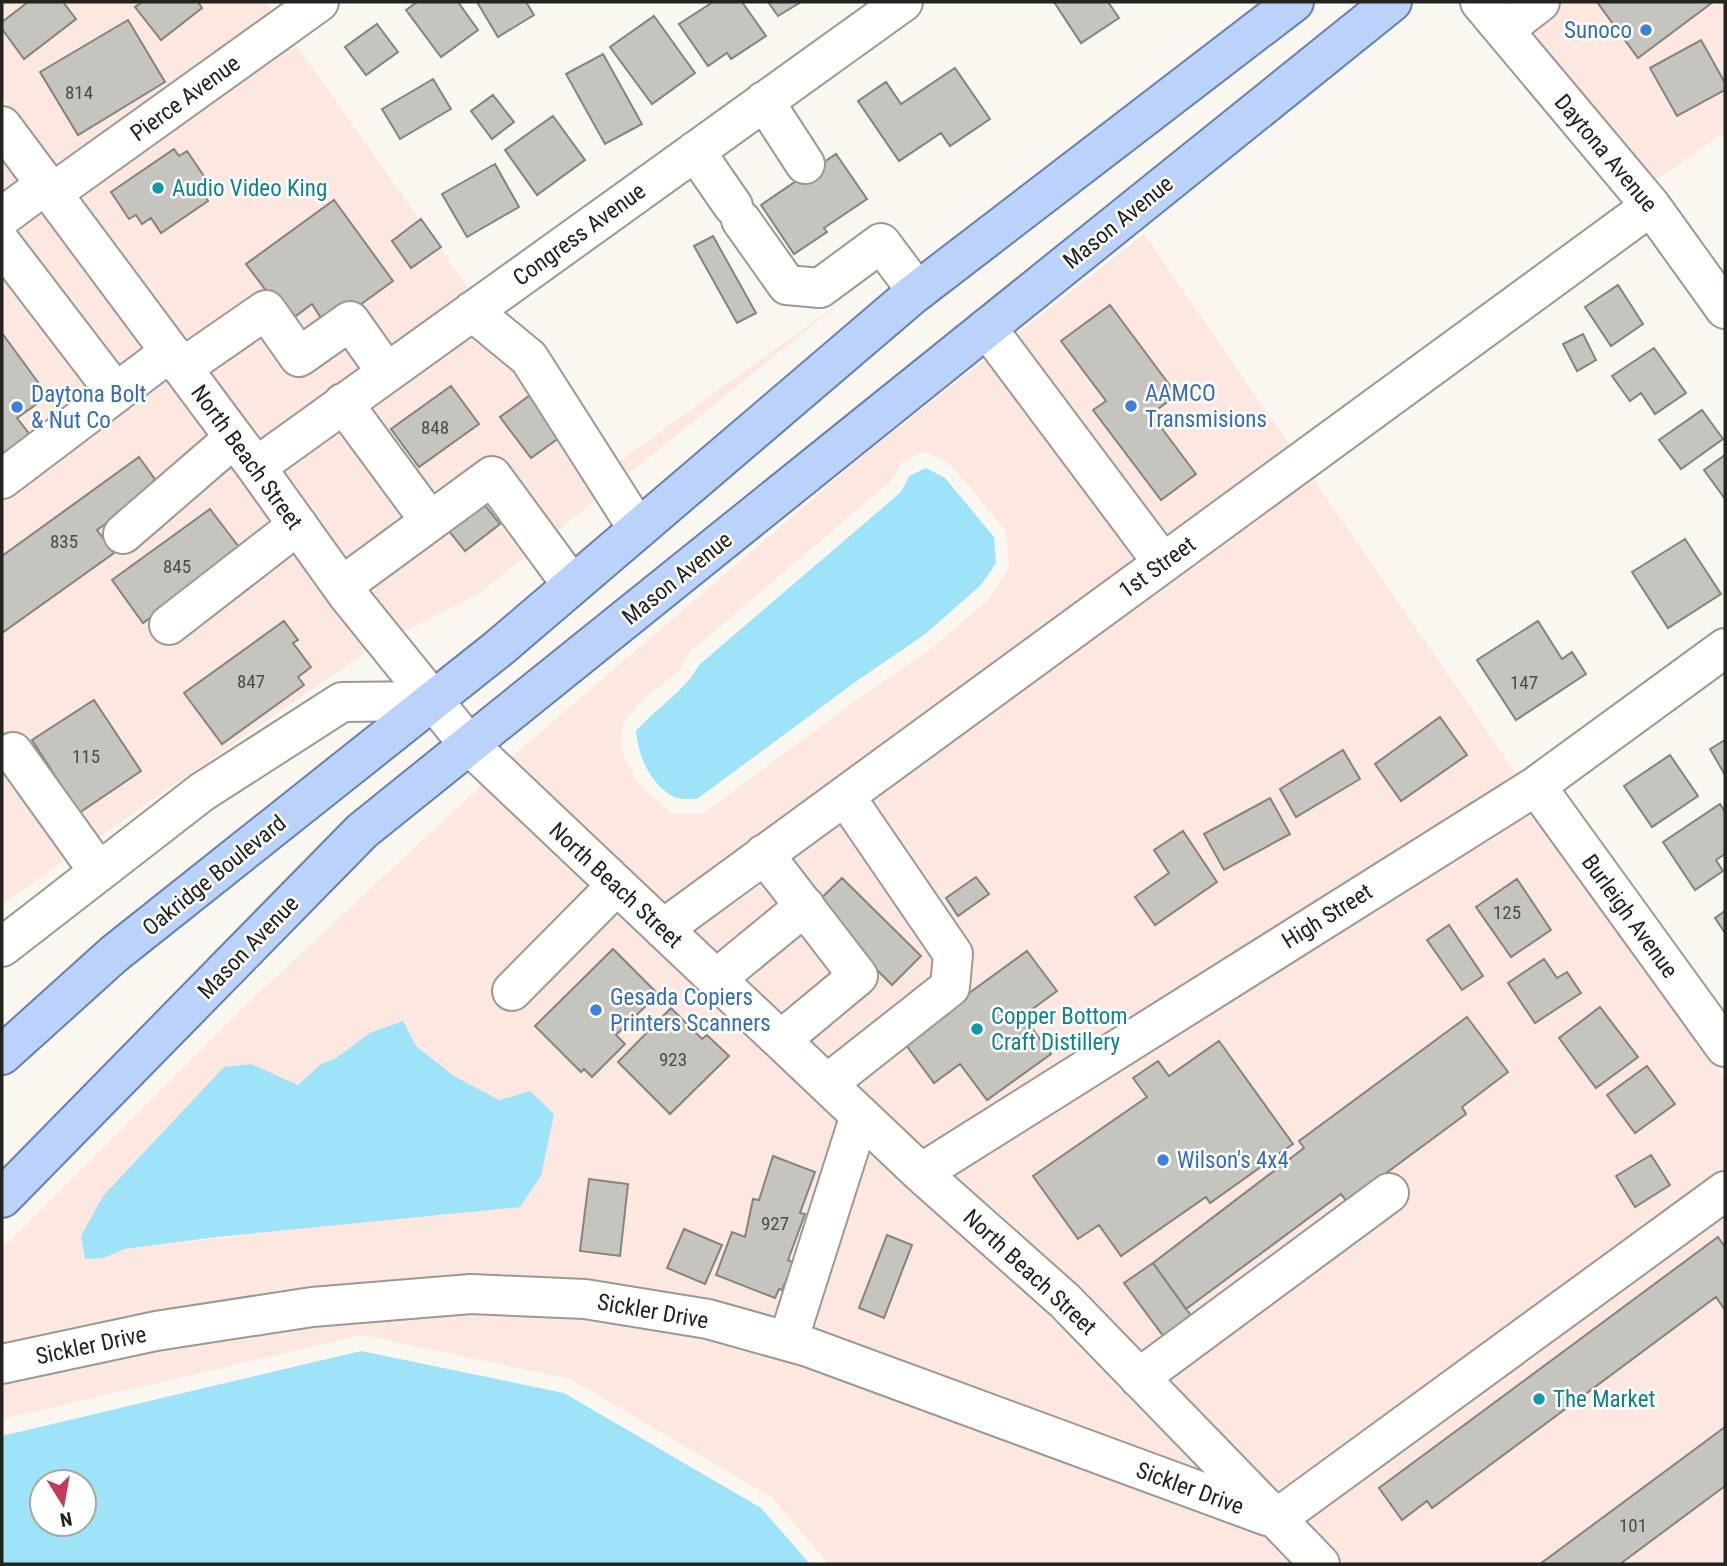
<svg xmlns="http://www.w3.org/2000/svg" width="1727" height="1566" viewBox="0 0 1727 1566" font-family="'Roboto Condensed',sans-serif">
  <rect width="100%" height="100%" fill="#f9f7f0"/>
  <path fill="#fce8e1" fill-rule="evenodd" d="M2,2H266L273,12L54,170L2,97Z
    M1503,2H1725V132L1653,182Z
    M294,42L470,291L258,442L76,199Z
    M2,155L47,219L369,650L2,904Z
    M1144,234L1291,447L663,905L509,759L863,456ZM928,452L950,464L1006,531L1009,568L990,598L932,648L866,693L705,812L697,815L671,813L637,782L621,749L622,728L625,720L644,699L679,671L690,652L890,482L903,462L920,453Z
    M852,294L480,593L400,634L280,472L491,320L600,475Z
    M1312,477L1517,775L922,1150L690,931Z
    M484,783L650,941L658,954L662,952L908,1184L916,1197L920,1195L1054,1314L1211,1477L585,1281L2,1345V1249L252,999ZM370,1033L416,1046L454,1076L499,1100L451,1215L371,1220L124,1249L251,1064L298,1085L321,1064L336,1058Z
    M1532,809L1725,1077L1724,1564H1344L950,1176Z
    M472,1313L584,1318L706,1337L804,1365L1267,1535L1296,1564H829L771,1497L570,1379L363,1335L2,1419V1383L160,1350L314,1326Z"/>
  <path fill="#9ee3f8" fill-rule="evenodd" d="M926,468L945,478L994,537L996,563L981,585L924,635L858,680L697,799C690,799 680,800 674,797C651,785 638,756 636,731C656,708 684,692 699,665L901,492L909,476Z
    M403,1021L416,1046L454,1076L499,1100L530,1091L554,1114L541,1176L520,1207L217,1237L124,1249L104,1258L85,1259L81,1236L103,1196L224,1067L251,1064L298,1085L321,1064L336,1058L370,1033Z
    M361,1351L564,1393L761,1508L810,1564H2V1436ZM42,1482H84V1524H42Z"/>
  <path fill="#c6c4be" stroke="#85837d" stroke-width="2" d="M28,2H63L76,19L24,59L2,29V22Z
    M142,2H198L202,8L161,40L135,7Z
    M417,2H458L478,30L441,57L406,10Z
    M477,2H526L534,15L498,37Z
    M713,2H742L766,36L731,59L727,53L708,66L679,24Z
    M768,2H801L778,16Z
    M1054,2H1108L1119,18L1081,43Z
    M1597,2H1713L1638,58Z
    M654,16L695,73L652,104L610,47Z
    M128,20L165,82L78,135L40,72Z
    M377,24L398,52L366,75L345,47Z
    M1701,40L1725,83V90L1677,116L1650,68Z
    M603,54L642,124L605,144L566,74Z
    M955,68L990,119L950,146L941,133L899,161L858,101L886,82L901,104Z
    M433,79L451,109L400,139L382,109Z
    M493,95L514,122L492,139L471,111Z
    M553,116L585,160L537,195L505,150Z
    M174,149L179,156L187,151L206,179L198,185L208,201L161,233L151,218L142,224L136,215L129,219L111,192Z
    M836,154L867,199L824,228L827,232L794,254L761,205Z
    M495,164L519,207L467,237L442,194Z
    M334,200L393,281L346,315L339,305L321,318L312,304L289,321L246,264Z
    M421,219L441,247L411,268L392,241Z
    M713,236L756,313L737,323L694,246Z
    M1618,285L1643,324L1611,346L1585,307Z
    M1110,305L1177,395L1151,414L1196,474L1161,500L1093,410L1106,401L1061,341Z
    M2,333L48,396L17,418L34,440L2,463Z
    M1583,334L1596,360L1577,371L1563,344Z
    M1654,348L1686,393L1655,414L1641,393L1630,401L1612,376Z
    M451,386L479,424L419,467L391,429Z
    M533,393L563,435L531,458L500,417Z
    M1702,410L1723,439L1681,469L1659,440Z
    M1725,455V499L1704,470Z
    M139,457L159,485L97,530L114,553L2,633V556Z
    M479,498L500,524L465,551L445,526Z
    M210,509L242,551L143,623L112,580Z
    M1685,539L1721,594L1668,628L1632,572Z
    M284,621L298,640L293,643L311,667L298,677L304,685L222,744L184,693Z
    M1538,621L1562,659L1572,652L1586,674L1516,720L1477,660Z
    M94,700L141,771L79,813L32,740Z
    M1440,717L1467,755L1401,801L1375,764Z
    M1725,740V775L1710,749Z
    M1343,750L1360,779L1296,817L1280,789Z
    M1670,755L1698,796L1652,827L1624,786Z
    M1270,798L1290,834L1224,870L1204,834Z
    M1720,804L1725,812V854L1716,860L1723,871L1695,890L1663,842Z
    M1183,831L1217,882L1155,925L1135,897L1169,873L1154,850Z
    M976,877L989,894L958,916L946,898Z
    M842,878L921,956L892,985L813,906Z
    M1517,879L1551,930L1511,957L1476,907Z
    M1725,911V933L1715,918Z
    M1449,925L1483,976L1462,990L1427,940Z
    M613,949L658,994L616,1035L625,1044L592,1077L584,1069L581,1072L535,1026Z
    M1027,951L1057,991L1023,1016L1051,1054L987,1100L960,1064L934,1083L903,1041Z
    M1544,959L1557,978L1567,972L1581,993L1535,1023L1508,983Z
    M1600,1007L1638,1057L1596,1088L1559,1038Z
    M671,1008L702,1039L707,1035L729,1056L670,1114L618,1062Z
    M1467,1017L1508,1072L1462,1107L1466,1114L1347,1202L1341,1194L1186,1309L1153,1263L1304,1148L1299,1141Z
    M1219,1041L1293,1144L1210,1203L1206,1197L1121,1256L1099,1225L1078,1239L1033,1176L1147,1097L1133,1078L1158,1061L1169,1076Z
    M1647,1066L1675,1104L1635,1133L1607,1095Z
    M1651,1155L1670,1185L1635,1207L1616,1176Z
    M773,1156L815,1172L800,1213L805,1214L788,1260L794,1263L782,1290L779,1289L775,1298L716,1275L732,1232L745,1237L753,1199L759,1200Z
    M589,1179L628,1184L620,1256L580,1251Z
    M684,1229L722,1245L705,1284L667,1268Z
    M887,1235L912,1245L884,1318L859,1308Z
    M1718,1237L1725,1247V1310L1716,1297L1432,1508L1427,1501L1402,1520L1379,1488Z
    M1153,1263L1192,1317L1164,1337L1124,1283Z
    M1725,1427V1486L1620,1564H1540Z"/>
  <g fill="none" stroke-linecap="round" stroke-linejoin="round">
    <g stroke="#9b9992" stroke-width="42">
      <path id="minor" d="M1480,2L1651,206L1725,309
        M1504,30L1540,2
        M764,101L805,164
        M2,126L256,467L347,594L469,745L921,1173L1065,1301L1320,1564
        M695,151L733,206
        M51,194L319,2
        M2,217L45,185
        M741,220L787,285L820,288L881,243L917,291
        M2,244L116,393
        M472,311L529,358L638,529
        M987,328L1163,563
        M182,368L266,310L299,357L350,321L387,373
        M343,403L430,521
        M256,467L903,2
        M2,479L170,352
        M123,534L234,438
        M342,586L492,476L572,585
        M169,625L298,525
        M13,752L99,872
        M1536,786L1725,1047
        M764,854L858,976L781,1040
        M663,929L1651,206
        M2,947L202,792L342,702L432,701
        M716,979L805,906
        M512,991L617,885
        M827,1084L950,987L953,954L845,796
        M921,1173L1536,786L1725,648
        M788,1341L860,1115
        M2,1364L156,1331L312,1307L471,1294L585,1299L708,1319L808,1347L1267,1516
        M1139,1378L1389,1193
        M1276,1519L1725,1191"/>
    </g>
    <g stroke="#6881ac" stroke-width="42">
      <path id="major" d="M2,1055L114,954L499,648L911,296L1294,2
        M2,1198L362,831L1392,2"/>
    </g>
    <use href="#minor" stroke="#fff" stroke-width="38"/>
    <use href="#major" stroke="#bbd2fa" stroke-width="38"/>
  </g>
  <g fill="#3f7fe0" stroke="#fff" stroke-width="2.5">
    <circle cx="1646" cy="30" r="7"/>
    <circle cx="1131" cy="406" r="7"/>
    <circle cx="17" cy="407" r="7"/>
    <circle cx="596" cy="1010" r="7"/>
    <circle cx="1163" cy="1160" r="7"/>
  </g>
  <g fill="#0f9aa8" stroke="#fff" stroke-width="2.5">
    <circle cx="158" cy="188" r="7"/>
    <circle cx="977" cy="1029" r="7"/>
    <circle cx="1539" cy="1399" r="7"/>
  </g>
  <g text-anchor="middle" stroke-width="5" stroke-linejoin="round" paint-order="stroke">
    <g font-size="19" fill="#4c4b48">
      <text x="79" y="99">814</text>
      <text x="435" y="434">848</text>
      <text x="64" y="548">835</text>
      <text x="177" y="573">845</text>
      <text x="251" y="688">847</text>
      <text x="1524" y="689">147</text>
      <text x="86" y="763">115</text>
      <text x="1507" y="919">125</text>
      <text x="673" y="1066">923</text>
      <text x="775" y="1230">927</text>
      <text x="1633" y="1532">101</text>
    </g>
    <g font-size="23" fill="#366cbe" stroke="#fff" text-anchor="start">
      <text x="1632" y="38" text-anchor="end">Sunoco</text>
      <text x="1145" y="401">AAMCO<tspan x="1145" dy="26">Transmisions</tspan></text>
      <text x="31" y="402">Daytona Bolt<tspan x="31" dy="26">&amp; Nut Co</tspan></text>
      <text x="610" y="1005">Gesada Copiers<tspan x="610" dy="26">Printers Scanners</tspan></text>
      <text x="1177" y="1168">Wilson's 4x4</text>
    </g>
    <g font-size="23" fill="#232320" stroke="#fff">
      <text transform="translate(185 98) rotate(-36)" y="8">Pierce Avenue</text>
      <text transform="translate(1606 153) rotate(50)" y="8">Daytona Avenue</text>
      <text transform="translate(1118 222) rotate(-39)" y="8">Mason Avenue</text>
      <text transform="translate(579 234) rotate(-36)" y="8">Congress Avenue</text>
      <text transform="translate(247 457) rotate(54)" y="8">North Beach Street</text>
      <text transform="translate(1157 567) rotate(-36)" y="8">1st Street</text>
      <text transform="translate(677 578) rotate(-39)" y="8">Mason Avenue</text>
      <text transform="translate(214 875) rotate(-39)" y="8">Oakridge Boulevard</text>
      <text transform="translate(616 885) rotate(43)" y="8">North Beach Street</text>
      <text transform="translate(1327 916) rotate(-32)" y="8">High Street</text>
      <text transform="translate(1630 916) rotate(54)" y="8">Burleigh Avenue</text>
      <text transform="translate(248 947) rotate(-46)" y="8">Mason Avenue</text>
      <text transform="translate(1030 1272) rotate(43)" y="8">North Beach Street</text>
      <text transform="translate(653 1311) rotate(10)" y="8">Sickler Drive</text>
      <text transform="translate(91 1345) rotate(-12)" y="8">Sickler Drive</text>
      <text transform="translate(1190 1488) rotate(20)" y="8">Sickler Drive</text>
    </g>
    <g font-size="23" fill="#0d838f" stroke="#fff" text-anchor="start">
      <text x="172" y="196">Audio Video King</text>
      <text x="991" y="1024">Copper Bottom<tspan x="991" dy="26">Craft Distillery</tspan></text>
      <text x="1553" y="1407">The Market</text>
    </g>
  </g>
  <rect width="1727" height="1566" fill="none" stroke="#232320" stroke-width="7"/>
  <g transform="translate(63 1503) rotate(169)"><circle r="33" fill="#ffffff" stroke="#a7a7a6" stroke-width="2"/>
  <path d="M0-5L12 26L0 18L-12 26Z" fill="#c8385d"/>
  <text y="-10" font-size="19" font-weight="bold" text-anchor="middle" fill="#232320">N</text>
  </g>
</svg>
